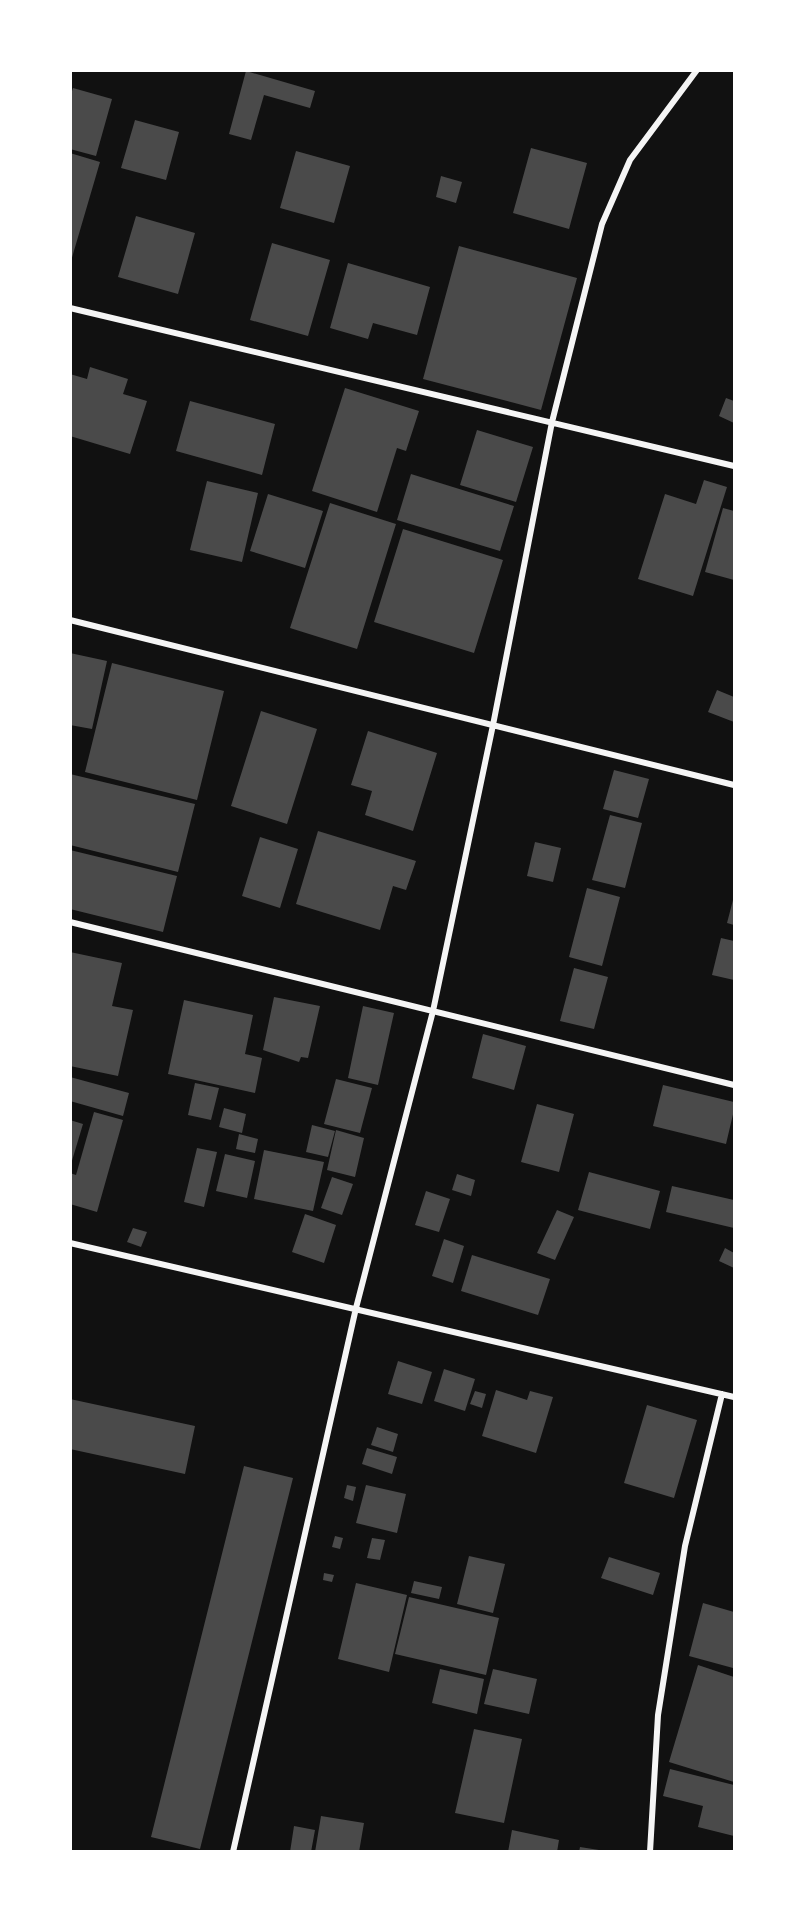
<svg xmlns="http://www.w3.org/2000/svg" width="805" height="1922" viewBox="0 0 805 1922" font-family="'Titillium Web',sans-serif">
  <rect width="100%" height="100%" fill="#111"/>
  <path fill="#4a4a4a" d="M246,71L315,91L310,108L264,95L251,140L229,134Z
    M73,88L112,99L96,156L70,149V97Z
    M135,120L179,132L166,180L121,168Z
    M531,148L587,163L569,229L513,213Z
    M296,151L350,166L334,223L280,208Z
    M70,153L100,162L71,261H70Z
    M441,176L462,182L456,203L436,197Z
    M136,216L195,233L178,294L118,277Z
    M272,243L330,260L308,336L250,320Z
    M459,246L577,278L541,410L423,379Z
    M348,263L430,287L417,335L373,323L368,339L330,328Z
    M90,367L128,379L123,394L147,401L130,454L70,436V374L87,379Z
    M345,388L419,411L406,451L397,448L377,512L312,491Z
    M726,398L734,401V423L719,416Z
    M190,401L275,424L262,475L176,451Z
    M477,430L533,447L516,502L460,485Z
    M411,474L514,506L500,551L397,520Z
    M704,480L727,487L693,596L638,579L665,494L696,504Z
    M207,481L258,493L242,562L190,550Z
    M268,494L323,511L305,568L250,551Z
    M330,503L396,524L357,649L290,628Z
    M723,508L734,511V580L705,572Z
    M403,529L503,560L474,653L374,622Z
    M70,653L107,661L92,729L70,725Z
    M112,663L224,691L197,800L85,772Z
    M717,690L734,697V722L708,712Z
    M261,711L317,729L287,824L231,806Z
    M368,731L437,753L413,831L365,815L372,791L351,785Z
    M614,770L649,779L638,818L603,809Z
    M70,774L195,804L178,872L70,845Z
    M610,815L642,823L625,888L592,880Z
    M318,831L416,861L406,890L393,886L380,930L296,904Z
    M260,837L298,849L280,908L242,896Z
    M535,842L561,848L553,882L527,876Z
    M70,850L177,876L163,932L70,909Z
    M587,888L620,897L602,966L569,957Z
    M734,896V925L727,923Z
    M721,938L734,941V980L712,975Z
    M70,952L122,963L112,1006L133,1010L118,1076L70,1066Z
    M574,968L608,977L594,1029L560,1021Z
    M274,997L320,1006L308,1058L301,1057L299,1062L263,1050Z
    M184,1000L253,1015L245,1054L262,1058L255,1093L168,1074Z
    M363,1006L394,1013L378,1085L348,1078Z
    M483,1034L526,1046L514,1090L472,1078Z
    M70,1077L129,1093L123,1116L70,1101Z
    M336,1079L372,1088L360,1133L324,1124Z
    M195,1083L219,1088L211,1120L188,1115Z
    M663,1085L734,1102V1110L726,1144L653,1126Z
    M537,1104L574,1114L559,1172L521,1162Z
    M224,1108L246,1114L242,1133L219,1127Z
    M94,1112L123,1120L97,1212L70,1204V1173L76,1175Z
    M70,1120L83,1124L71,1164H70Z
    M312,1125L335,1131L328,1157L306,1152Z
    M336,1130L364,1138L355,1177L327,1170Z
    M239,1134L258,1139L255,1153L236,1149Z
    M197,1148L217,1152L204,1207L184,1202Z
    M264,1150L324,1162L313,1211L254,1199Z
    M225,1154L255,1161L247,1198L216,1191Z
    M589,1172L660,1191L650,1229L578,1210Z
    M457,1174L475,1180L471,1196L452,1190Z
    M332,1177L353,1184L342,1215L321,1208Z
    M672,1186L734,1200V1228L666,1212Z
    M426,1191L450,1199L439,1232L415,1225Z
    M557,1210L574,1217L555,1260L537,1253Z
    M305,1214L336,1225L324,1263L292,1252Z
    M133,1228L147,1232L141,1247L127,1242Z
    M444,1239L464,1246L453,1283L432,1276Z
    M725,1248L734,1253V1268L719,1261Z
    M472,1255L550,1279L538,1315L461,1291Z
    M398,1361L432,1372L422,1404L388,1394Z
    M444,1369L475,1379L465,1411L434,1401Z
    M496,1390L527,1400L530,1391L553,1397L536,1453L482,1436Z
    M475,1391L486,1394L482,1408L470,1404Z
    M70,1399L195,1426L185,1474L70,1449Z
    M647,1405L697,1420L674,1498L624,1483Z
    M377,1427L398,1434L393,1452L371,1445Z
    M367,1448L397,1457L392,1474L362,1464Z
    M244,1466L293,1478L200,1849L151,1837Z
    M347,1485L356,1487L353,1501L344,1498Z
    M366,1485L406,1494L397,1533L356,1523Z
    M335,1536L343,1538L340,1549L332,1547Z
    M372,1538L385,1540L380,1560L367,1558Z
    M469,1556L505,1564L493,1613L457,1604Z
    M609,1557L660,1573L653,1595L601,1578Z
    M324,1573L334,1575L332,1582L323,1580Z
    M414,1581L442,1587L439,1599L411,1593Z
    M356,1583L407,1595L389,1672L338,1659Z
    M409,1597L499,1618L486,1675L395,1654Z
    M703,1603L734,1612L733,1668L689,1656Z
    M698,1665L734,1677V1782L669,1762Z
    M440,1669L484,1679L477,1714L432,1703Z
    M493,1669L537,1679L529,1714L484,1704Z
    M474,1729L522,1739L504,1823L455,1813Z
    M670,1769L734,1785V1836L698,1827L703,1806L663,1796Z
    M321,1816L364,1823L359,1852H315Z
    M294,1826L315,1830L311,1852H290Z
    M512,1830L559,1840L557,1852H508Z
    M580,1847L599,1850V1852H579Z"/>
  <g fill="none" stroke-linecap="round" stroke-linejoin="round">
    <path stroke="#f5f5f5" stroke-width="6" d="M70,308L734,466
      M70,620L734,785
      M70,922L734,1085
      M70,1243L734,1397
      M233,1852L356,1308L433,1011L493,725L552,422L602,224L630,160L697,70
      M650,1852L658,1715L685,1546L722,1394"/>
  </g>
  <rect width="805" height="1922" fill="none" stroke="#ffffff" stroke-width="144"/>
</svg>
